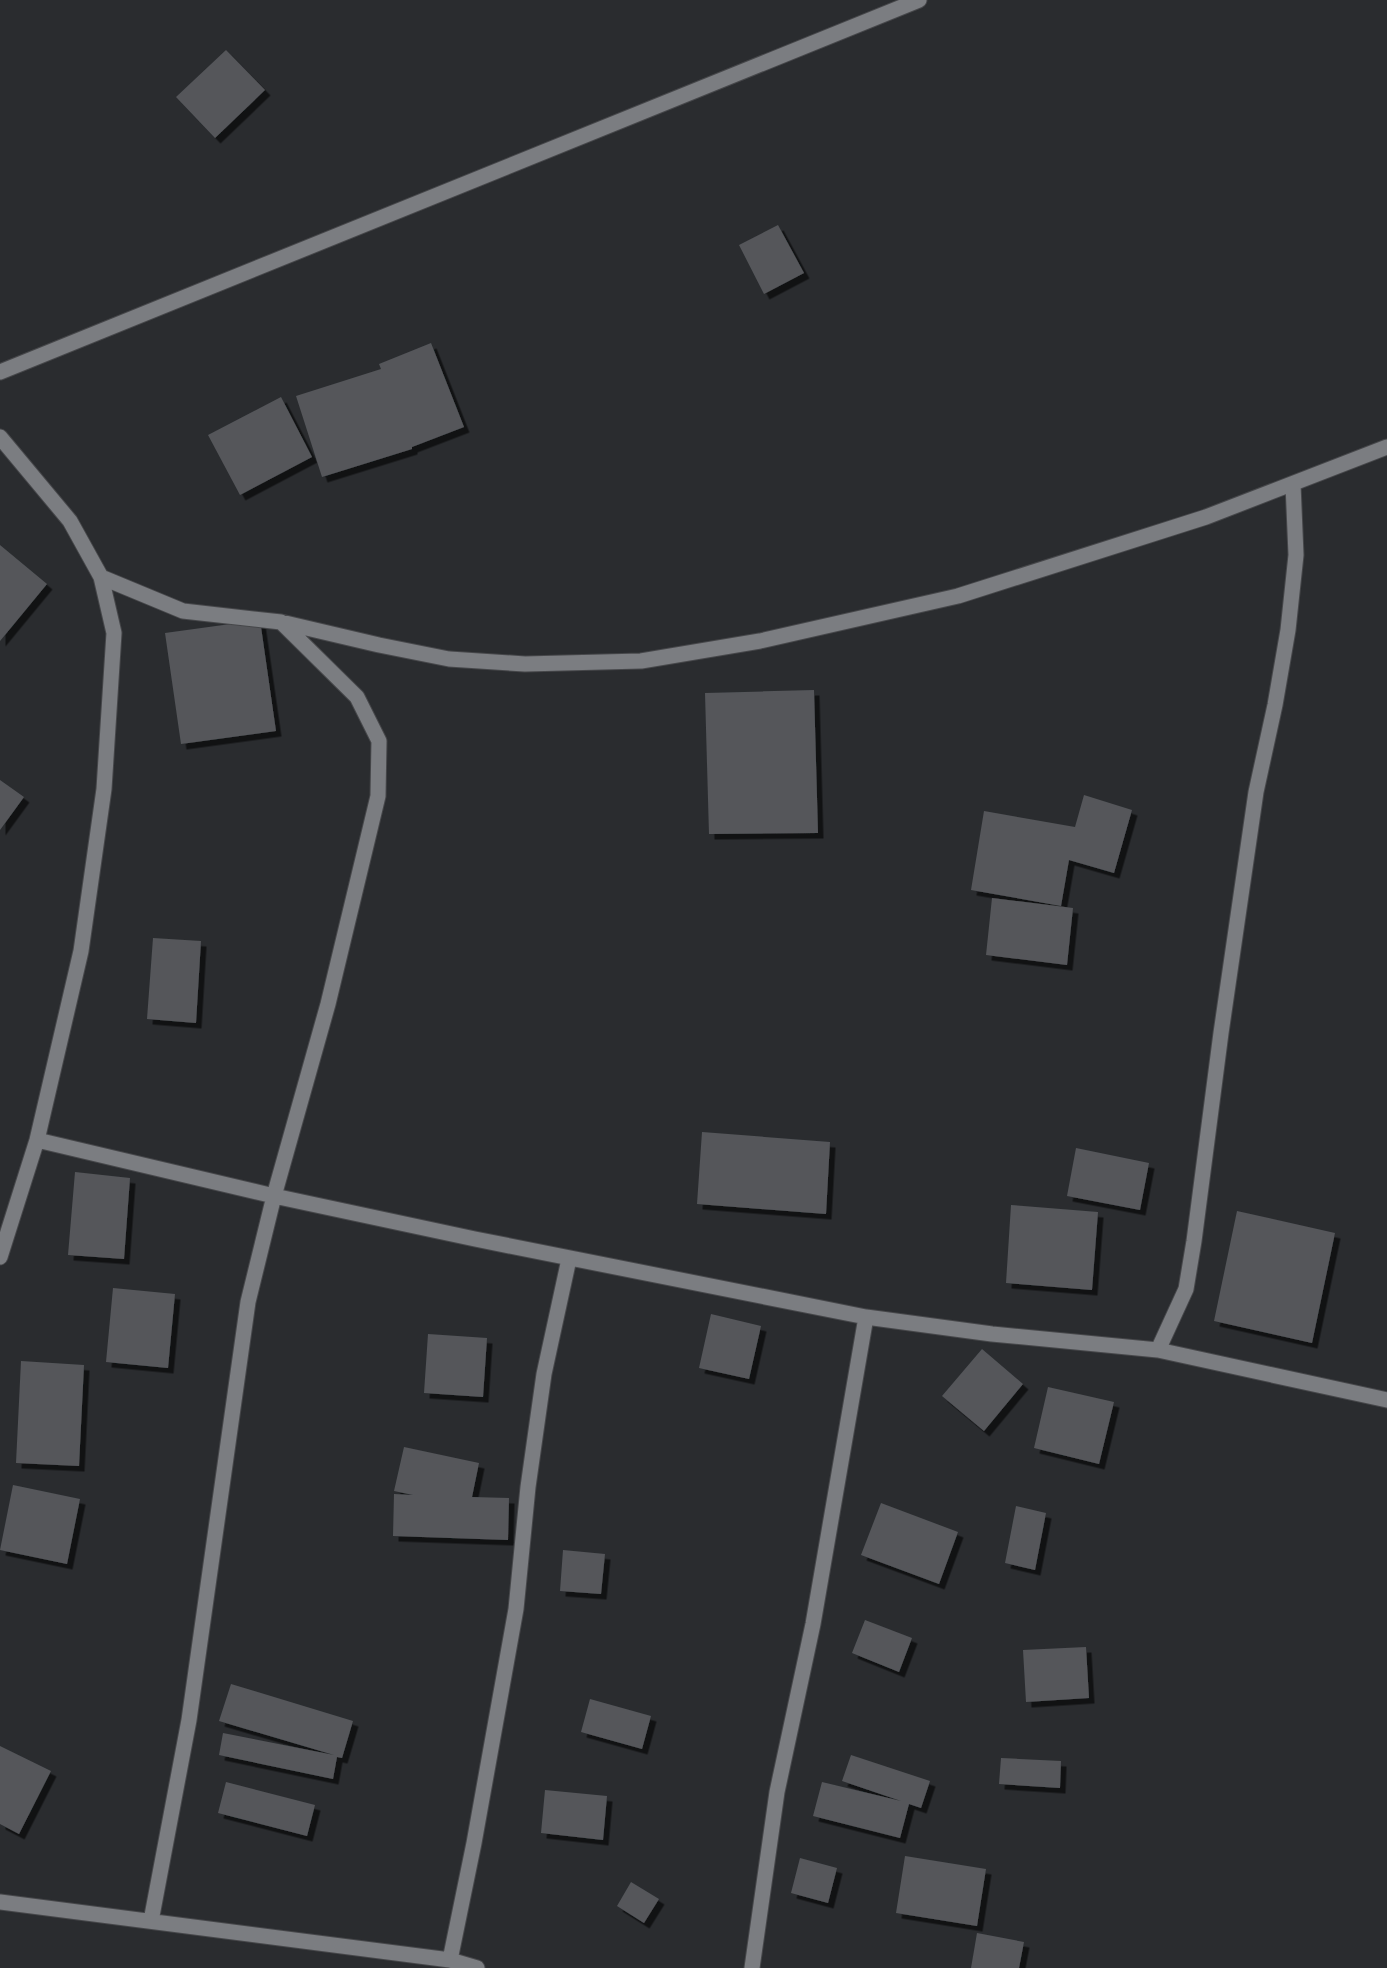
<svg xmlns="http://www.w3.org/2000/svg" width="1387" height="1968" viewBox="0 0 1387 1968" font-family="Mulish,sans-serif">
  <defs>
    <filter id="shadow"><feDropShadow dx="5.5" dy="5.5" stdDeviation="0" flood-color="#0009"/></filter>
  </defs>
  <rect width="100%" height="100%" fill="#2a2c2f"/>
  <path fill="#54565a" filter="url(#shadow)" d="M226,50L265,90L215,138L176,97Z
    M778,225L804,273L764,294L739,245Z
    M431,343L464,427L412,447V449L322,477L296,396L381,369L379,364Z
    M281,397L312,457L240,495L208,435Z
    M0,545L47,584L0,641Z
    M260,620L276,731L181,744L165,633Z
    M814,690L818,833L709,834L705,693Z
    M0,780L24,797L0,830Z
    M1084,795L1132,810L1114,873L1069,860L1061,906L971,890L984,811L1075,827Z
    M992,898L1073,908L1067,965L986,955Z
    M153,938L201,941L196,1023L147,1019Z
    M702,1132L830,1142L826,1214L697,1204Z
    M1076,1148L1149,1163L1140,1210L1067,1196Z
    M75,1172L130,1178L124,1259L68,1255Z
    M1011,1205L1098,1212L1092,1290L1006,1283Z
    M1237,1211L1335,1233L1312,1343L1214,1321Z
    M113,1288L175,1294L168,1368L106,1362Z
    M711,1314L761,1326L749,1379L699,1368Z
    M428,1334L487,1338L483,1397L424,1393Z
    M982,1349L1023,1384L984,1431L942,1396Z
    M21,1361L84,1365L79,1466L16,1463Z
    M1048,1387L1114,1402L1099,1464L1034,1448Z
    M404,1447L479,1463L472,1497L509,1498L508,1540L393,1536L394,1494L413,1495L394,1491Z
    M13,1485L80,1499L67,1564L0,1550Z
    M881,1503L958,1532L939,1584L861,1555Z
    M1016,1506L1046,1513L1035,1570L1005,1563Z
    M563,1550L605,1554L601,1594L560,1591Z
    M865,1620L912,1638L899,1672L852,1653Z
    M1086,1647L1089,1698L1026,1702L1023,1650Z
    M231,1684L353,1721L342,1758L337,1757L333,1779L219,1755L223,1733L334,1755L219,1721Z
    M590,1699L651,1716L642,1749L581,1732Z
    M0,1746L51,1771L19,1834L0,1824Z
    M851,1755L930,1781L921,1808L909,1804L900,1838L813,1816L822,1782L901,1801L842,1781Z
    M1001,1758L1061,1761L1060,1788L999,1784Z
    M226,1782L315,1805L307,1836L218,1813Z
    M545,1790L607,1796L603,1840L541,1833Z
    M905,1856L986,1869L977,1926L896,1913Z
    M800,1858L837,1868L828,1903L791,1893Z
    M631,1882L659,1899L644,1923L617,1906Z
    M977,1933L1024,1942L1019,1968H971Z"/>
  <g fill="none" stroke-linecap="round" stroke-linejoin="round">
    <g stroke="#46474a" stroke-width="17">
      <path id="minor" d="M0,372L919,0
        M0,437L70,521L101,577L114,633L104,789L81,951L37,1140L0,1257
        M101,577L183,611L281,622L379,645L449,659L525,664L641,661L760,641L958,596L1206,517L1387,447
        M37,1140L274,1196L475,1239L866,1317L992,1334L1158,1350L1387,1400
        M1158,1350L1186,1289L1194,1241L1221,1033L1256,792L1275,705L1288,630L1296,555L1293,484
        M0,1902L450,1960L477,1968
        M151,1921L189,1720L248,1302L274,1196L328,1004L378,796L379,741L357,697L281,622
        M450,1960L474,1843L516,1609L528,1487L544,1374L569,1259
        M752,1968L777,1792L813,1624L866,1317"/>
    </g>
    <use href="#minor" stroke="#7b7d81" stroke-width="15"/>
  </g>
</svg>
